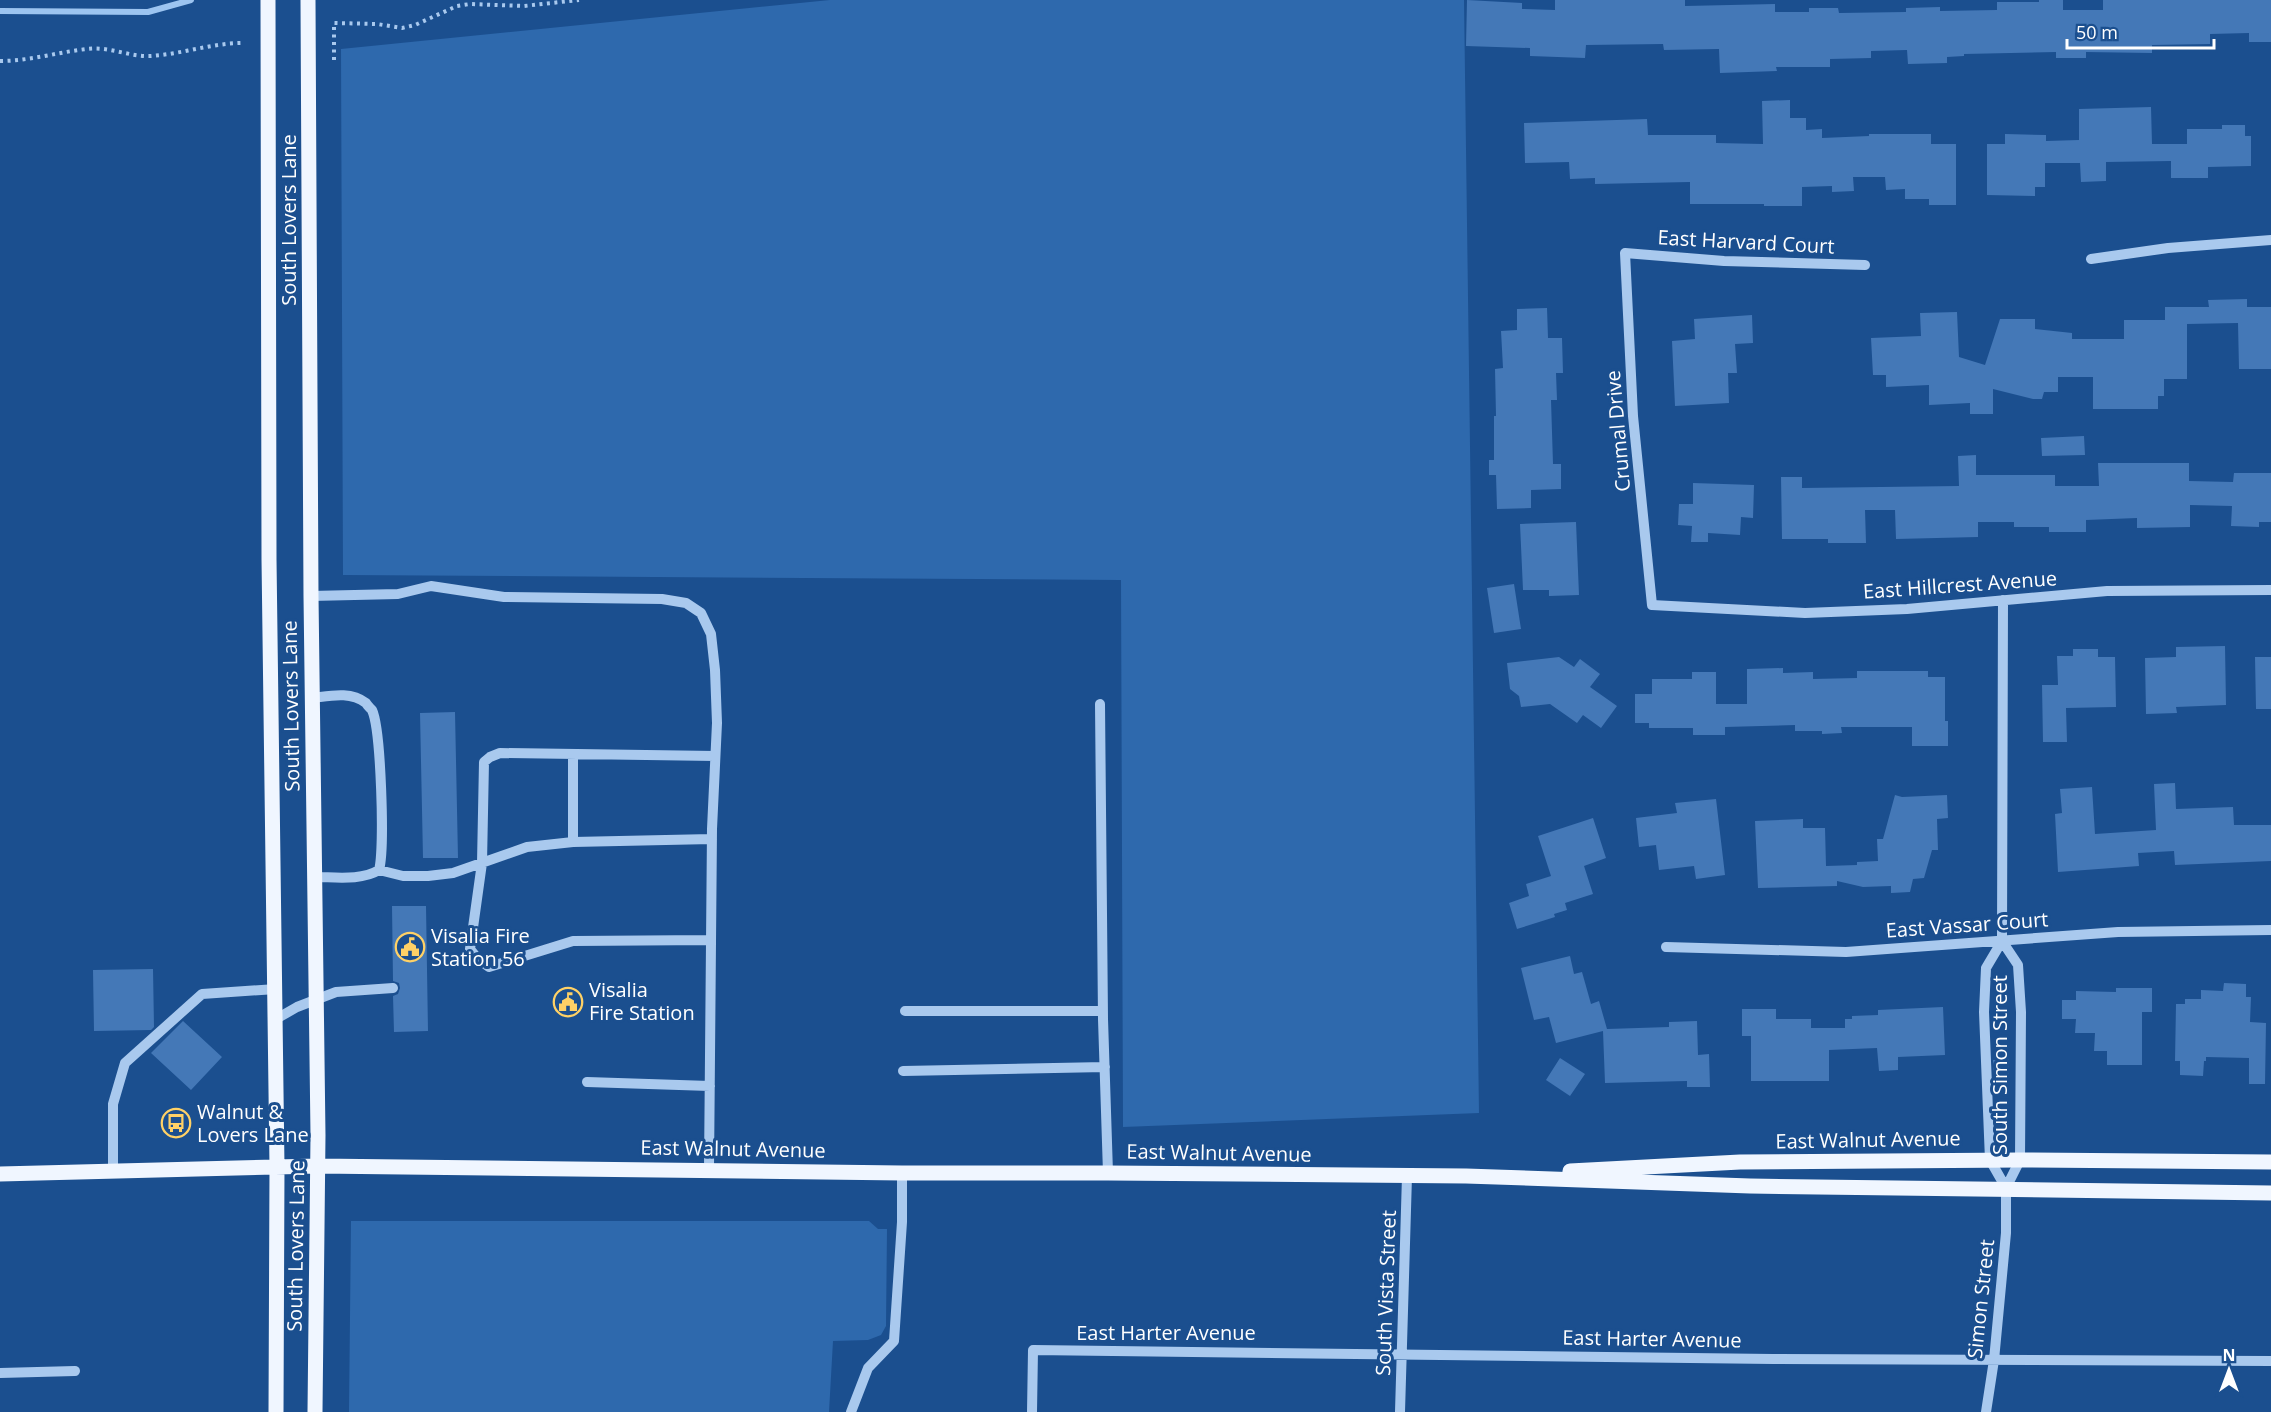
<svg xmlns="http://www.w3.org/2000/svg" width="2271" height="1412" viewBox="0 0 2271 1412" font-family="'Open Sans',sans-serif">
  <rect width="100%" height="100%" fill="#1b4f8f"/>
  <path fill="#2e69ad" d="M830,0H1464L1479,1113L1123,1127L1121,580L343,575L341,49Z
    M351,1221H869L878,1229H887L886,1326L881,1335L868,1340L833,1341L829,1412H349Z"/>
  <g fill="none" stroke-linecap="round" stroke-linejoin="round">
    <path stroke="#9cc4f0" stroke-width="6" d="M0,11L148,12L191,0"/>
  </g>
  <path fill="#4478b7" d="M1467,0L1522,3V9L1555,10V0H1685V6L1775,4V12H1809V8H1838L1839,13L1906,12V8L1940,7V11L1997,10V2H2039V0H2063V10H2103V0H2271V42H2249V33L2210,34V44L2152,45V53L2086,52V58H2056V52L1964,54V56L1947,57V63L1908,64L1907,50L1871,51V58L1830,59V67H1776L1777,71L1720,73L1719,49L1664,50L1663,44L1586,45L1585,58L1530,56V48L1466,46Z
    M1790,100V118H1806V130L1822,129V138L1869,136V134H1931V144H1956V205H1929V199H1905V189L1886,190L1885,177H1853L1854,191L1832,192V186L1802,187V206H1764V204H1690V182L1595,184V178L1570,179L1569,162L1525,163L1524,123L1647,119L1648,135H1716V143L1763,144L1762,101Z
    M2151,107L2152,144H2187V129H2222V125H2245V136H2251V166L2208,167V178H2171V161L2106,162V181L2081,182L2080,163H2045V187H2035V196L1987,195V144H2005V134L2046,135V141L2079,140V109Z
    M2247,299V307H2271V369H2239L2238,323L2187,324V379H2164V396H2158V409H2093V377H2058V392H2044L2042,399H2033L1993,389V414H1970V403L1929,405V385L1886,387V375H1873L1871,338L1921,336L1920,313L1957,312L1959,357L1985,365L2000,319H2035V329L2072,333V339H2124V320H2165V307H2209L2208,300Z
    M1547,308L1548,338H1562L1563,373H1556L1557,400H1551L1553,464H1561V489L1531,490V508L1497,509L1496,475H1489V460H1494V416H1496L1495,369L1503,368L1501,331L1517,330V309Z
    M1752,315L1753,343L1735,344L1737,373H1728L1729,403L1675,406L1672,341L1695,339L1694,319Z
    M2084,436L2085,455L2042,456L2041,438Z
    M1976,455V475H2055V486H2099L2098,463H2189V481L2233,482L2234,473H2271V522H2259V527L2231,526L2232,506L2190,505V527L2137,528V518L2086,520V532H2049V527H2014V522H1978V537L1896,539L1895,510H1865L1866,543H1828V539H1782L1781,477H1802V488L1959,486L1958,456Z
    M1693,483L1754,485L1753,518L1741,517L1740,535L1708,533V542H1691L1692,526L1678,525L1679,504H1693Z
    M1576,522L1579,595L1549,596V590H1523L1520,524Z
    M1514,584L1521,629L1494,633L1487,588Z
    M2225,646L2226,705L2176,707L2177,713L2146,714L2145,658L2176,657V647Z
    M2073,649H2098V657H2115L2116,707L2066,708L2067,742H2043L2042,685H2058L2057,656H2073Z
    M1559,657L1574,667L1580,659L1600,674L1590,687L1617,706L1601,728L1583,715L1577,723L1550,704L1521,707L1519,696L1510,689L1507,663Z
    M2255,657H2271V709H2256Z
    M1783,668V673L1813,672V679L1857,678V671H1928V677H1945V721H1948V746H1912V727H1841L1842,733L1822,734V731H1795V725L1725,727V735H1693V728H1649V723H1635V694H1652V679H1692V672H1716V704H1747V669Z
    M455,712L458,858H423L420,713Z
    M2175,783L2176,809L2233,807L2234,825H2271V861L2175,865L2174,851L2138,853L2139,866L2058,872L2055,814L2062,813L2060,789L2092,787L2095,834L2156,830L2154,784Z
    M1895,795L1902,797L1947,795L1948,818L1937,819L1938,850H1932L1924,878L1913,879L1910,892L1891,893V886L1863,887L1837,881V886L1758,888L1755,821L1803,819V828H1825L1826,866L1857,865V862L1878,861L1877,839H1883Z
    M1716,799L1725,875L1696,879L1694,866L1659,870L1656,845L1639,847L1636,818L1677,813L1675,803Z
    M1593,818L1606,858L1584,866L1593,894L1565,903L1567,910L1554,914L1555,917L1517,929L1509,903L1529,896L1526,884L1551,876L1538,836Z
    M392,906H426L428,1031L394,1032L393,996L398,994L400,988L399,983L393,981Z
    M1570,956L1574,974L1582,972L1591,1004L1599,1001L1607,1029L1669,1027V1022L1697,1021L1698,1055L1709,1054L1710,1087H1687V1081L1605,1083L1603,1031L1556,1043L1549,1017L1534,1020L1521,968Z
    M153,969L154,1027L151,1030L94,1031L93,970Z
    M2224,983L2246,984V997H2251L2250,1022L2266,1023L2265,1084H2249V1058L2206,1057V1061H2204L2203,1076L2180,1075V1061H2175L2176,1004H2185V999H2201V990L2223,991Z
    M2116,988H2152V1012H2142V1065H2107V1051H2094L2095,1033H2075L2076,1019H2062V1000H2076V991L2116,992Z
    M1943,1007L1945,1055L1898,1057V1070L1879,1071L1877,1048L1829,1050V1081H1751V1036H1742V1009H1776V1019H1811V1028H1845V1019H1852V1016L1878,1015V1010Z
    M183,1021L222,1057L191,1090L151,1053Z
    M1560,1058L1585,1074L1570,1096L1546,1080Z
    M2009,1059V1076L1994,1077L1993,1060Z"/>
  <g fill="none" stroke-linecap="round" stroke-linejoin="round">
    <path stroke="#a9c9ee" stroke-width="4" stroke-dasharray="3 4.5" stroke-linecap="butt" d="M334,60V23L377,24L402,28L415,25L457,6L470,4L524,6L579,0
      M0,61C30,61 58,52 87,49C109,46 129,57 151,56C182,54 212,43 243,43"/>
    <path stroke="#a9c9ee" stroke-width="10" d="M2091,259L2168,248L2271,240
      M1865,265L1724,261L1625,253L1633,416L1652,605L1805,613L1907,609L2107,591L2271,590
      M311,596L398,594L431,586L504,597L662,599L686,603L701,613L711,634L715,670L717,723L712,829L709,1169
      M2003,600L2002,941L1986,968L1984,1012L1990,1160L2006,1188
      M313,698C330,696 350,691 366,703C367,705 371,709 372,710C381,729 385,849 379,870
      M1100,704L1103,1019L1108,1173
      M573,754V842
      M314,877C335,877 361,881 379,870L403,876H428L453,873L527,847L573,842L712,839
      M711,940L573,941L489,967L478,959L470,949L482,863L484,762L490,757L500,753L715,756
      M1666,947L1846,952L2118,932L2271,930
      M905,1011H1103
      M276,1019L297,1007L336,992L393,988
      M903,1071L1105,1067
      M587,1082L710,1086
      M113,1172V1104L125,1063L202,994L276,989
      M0,1373L75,1371
      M851,1412L868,1368L894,1341L902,1222V1173
      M1032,1412L1033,1350L1773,1359L2271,1361
      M1400,1412L1407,1176
      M1986,1412L1994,1360L2006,1233V1188L2020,1160L2021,1012L2018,965L2002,941"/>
    <path stroke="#f0f6ff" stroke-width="15" d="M268,0L269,559L277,1167L276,1412
      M308,0L311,596L318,1135L315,1412
      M1570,1171L1740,1162L2020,1160L2271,1162
      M0,1174L318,1166L902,1173H1108L1466,1176L1750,1186L2271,1193"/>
  </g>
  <defs>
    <g id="civic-ring" transform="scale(1.5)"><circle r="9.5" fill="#1b4f8f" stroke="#ffd166" stroke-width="1.5"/><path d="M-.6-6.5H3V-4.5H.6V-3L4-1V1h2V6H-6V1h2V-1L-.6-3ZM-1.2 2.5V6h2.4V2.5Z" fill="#ffd166"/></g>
    <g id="bus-ring" transform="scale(1.5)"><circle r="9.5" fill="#1b4f8f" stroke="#ffd166" stroke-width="1.5"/><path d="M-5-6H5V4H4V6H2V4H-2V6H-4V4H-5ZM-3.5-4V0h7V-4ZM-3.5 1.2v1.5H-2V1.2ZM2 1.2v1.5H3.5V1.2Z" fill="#ffd166"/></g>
  </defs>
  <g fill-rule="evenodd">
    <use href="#civic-ring" x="410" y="947"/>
    <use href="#civic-ring" x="568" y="1002"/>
    <use href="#bus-ring" x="176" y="1123"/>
  </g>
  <g text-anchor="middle" stroke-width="6" stroke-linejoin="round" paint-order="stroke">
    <g font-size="20" fill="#fff" stroke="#1b4f8f">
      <text transform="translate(289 220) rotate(-90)" y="7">South Lovers Lane</text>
      <text transform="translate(1746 242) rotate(3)" y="7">East Harvard Court</text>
      <text transform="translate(1618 431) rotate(-95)" y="7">Crumal Drive</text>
      <text transform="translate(1960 585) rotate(-4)" y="7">East Hillcrest Avenue</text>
      <text transform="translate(291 706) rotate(-91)" y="7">South Lovers Lane</text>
      <text transform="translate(1967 925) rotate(-4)" y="7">East Vassar Court</text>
      <text transform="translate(2000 1065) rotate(-90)" y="7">South Simon Street</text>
      <text transform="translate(1868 1140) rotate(-1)" y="7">East Walnut Avenue</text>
      <text transform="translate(733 1149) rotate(1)" y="7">East Walnut Avenue</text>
      <text transform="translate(1219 1153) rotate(1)" y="7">East Walnut Avenue</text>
      <text transform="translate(296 1246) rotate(-89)" y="7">South Lovers Lane</text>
      <text transform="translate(1386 1293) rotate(-88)" y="7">South Vista Street</text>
      <text transform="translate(1981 1299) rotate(-84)" y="7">Simon Street</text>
      <text x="1166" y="1340">East Harter Avenue</text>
      <text transform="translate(1652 1339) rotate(1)" y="7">East Harter Avenue</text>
    </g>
    <g font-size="20" fill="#fff" stroke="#1b4f8f" text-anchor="start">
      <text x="431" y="943">Visalia Fire<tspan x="431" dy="23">Station 56</tspan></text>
      <text x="589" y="997">Visalia<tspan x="589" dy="23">Fire Station</tspan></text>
      <text x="197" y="1119">Walnut &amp;<tspan x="197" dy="23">Lovers Lane</tspan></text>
    </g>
  </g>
  <g transform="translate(2229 1370)" stroke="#1b4f8f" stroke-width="4.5" paint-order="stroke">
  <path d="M0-4.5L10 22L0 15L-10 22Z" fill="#ffffff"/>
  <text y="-9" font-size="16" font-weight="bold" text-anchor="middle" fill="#ffffff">N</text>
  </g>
  <path d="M2067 39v9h147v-9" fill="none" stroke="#ffffff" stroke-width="3"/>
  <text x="2076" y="39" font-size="18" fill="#ffffff" stroke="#1b4f8f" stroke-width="4.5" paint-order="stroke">50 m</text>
</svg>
